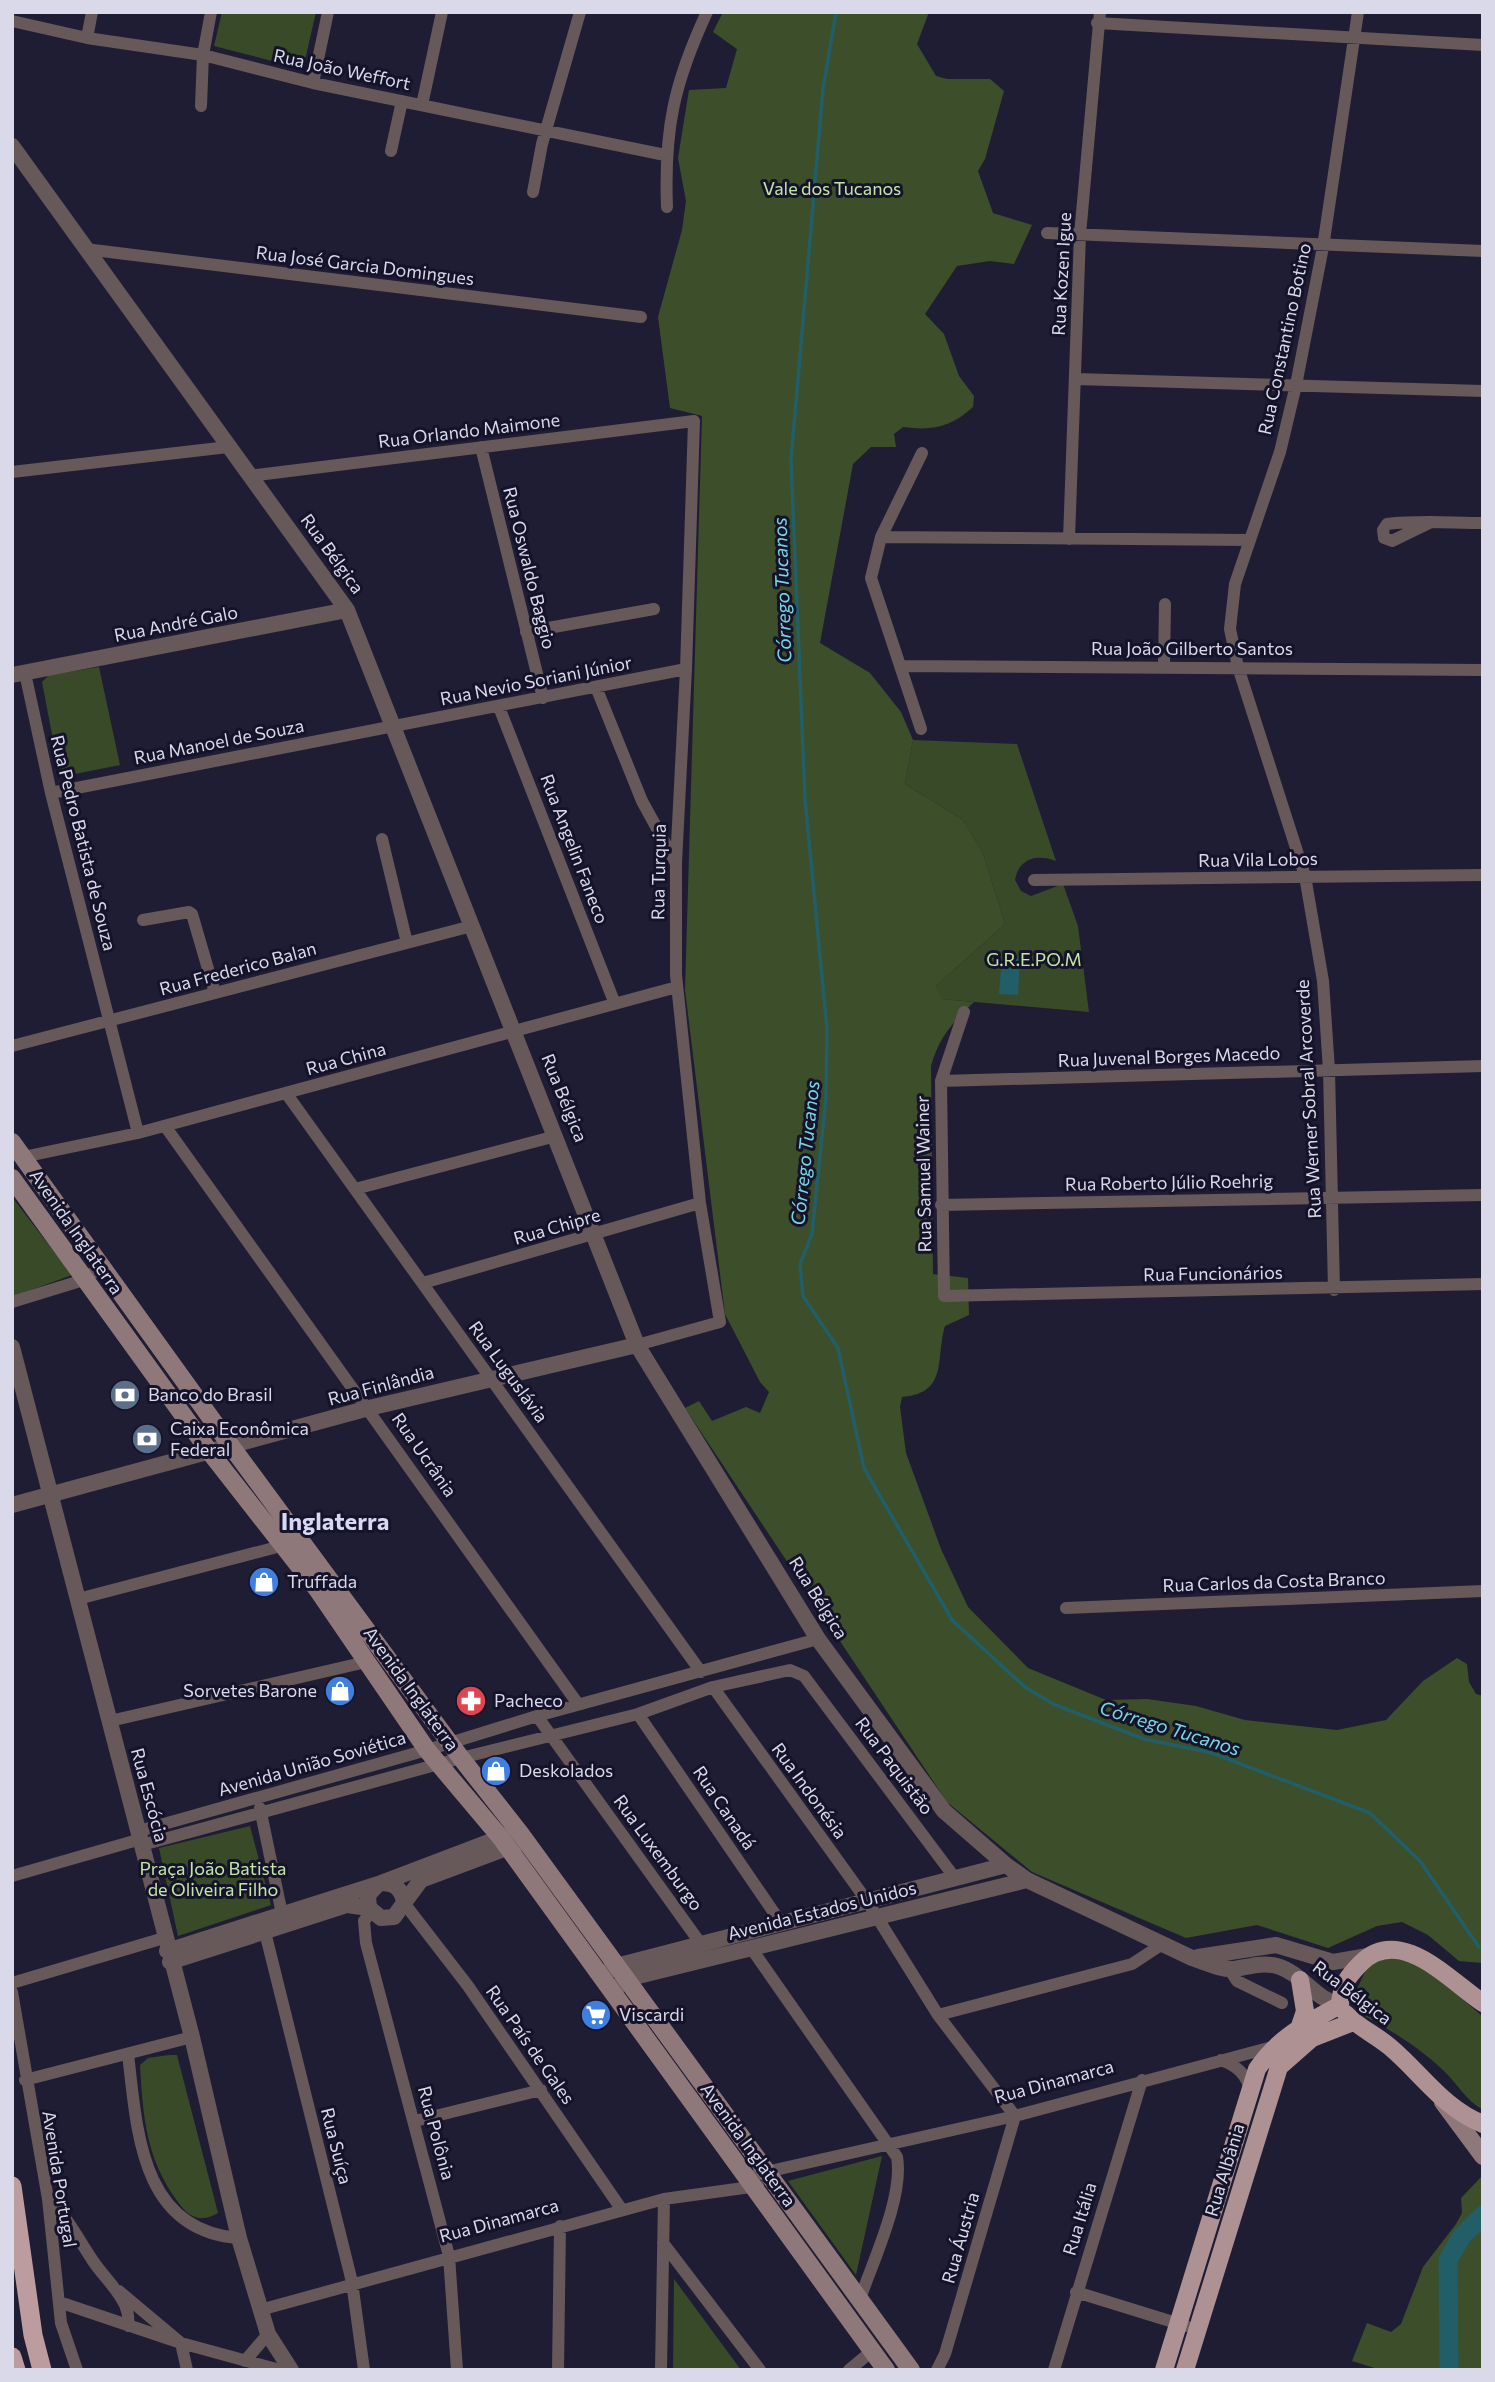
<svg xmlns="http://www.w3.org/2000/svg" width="1495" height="2382" viewBox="0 0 1495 2382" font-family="Commissioner,sans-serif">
  <rect width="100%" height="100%" fill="#1f1d33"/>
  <path fill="#394a28" d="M222,12H316L303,69L214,46Z
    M99,667L120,765L65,776L59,771L42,682L49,675Z
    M913,740L1017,744L1056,861C1037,854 1019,858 1015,880L1021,891L1031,896L1063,884L1078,926L1089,1012L941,999L936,986L1005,924L983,853L963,820L905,784Z
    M12,1197L72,1275L12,1297Z
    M250,1826L271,1905L178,1936L159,1848Z
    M1396,1953L1443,1982L1483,2017V2110C1466,2100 1458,2085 1444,2071C1420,2048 1392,2031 1363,2015L1357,1989L1369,1963Z
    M169,2055H177L218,2213C201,2223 189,2218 178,2202C146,2159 143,2117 140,2065L148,2058Z
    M882,2156L856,2275L788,2181Z
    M674,2279L741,2370H673Z"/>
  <path fill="#3c4f2a" d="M723,12H929L917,44L936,76L947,79H990L1004,91L985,159L978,171L993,213L1032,225L1014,264L990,261L957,266L925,314L944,334L959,376L974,396L973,407C951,427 933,431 903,427L894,434L896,447H871L853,464L820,643L870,673L901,712L913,740L905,784L963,820L983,853L1005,924L936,986L942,999L974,1002C953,1022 939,1037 931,1066L933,1274L968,1278L969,1315L945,1326C935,1359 949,1393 902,1397L900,1407L906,1453L941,1549L968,1607L1028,1668L1106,1700L1147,1699L1196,1706L1245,1720L1337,1730L1386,1720L1423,1681L1457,1658L1467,1664L1469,1682L1476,1694L1483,1696V1963L1459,1961L1428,1935L1402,1922L1377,1926L1328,1948L1257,1925L1186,1938L1032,1872L947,1802L685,1408L699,1401L712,1421L746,1407L760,1413L769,1392L760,1382L725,1314L685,990L702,416L670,408L658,317L682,230L686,201L678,158L689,90L726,88L737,49L713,32Z
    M1483,2175V2370H1381L1352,2361L1367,2323L1391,2332L1401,2324L1423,2267L1456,2224L1462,2213L1461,2198Z"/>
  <path fill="#225e67" d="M1002,957L1020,959L1018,995L999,994Z"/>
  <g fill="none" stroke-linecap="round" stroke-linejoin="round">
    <path stroke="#225e67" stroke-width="3.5" d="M836,12L823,89L791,460L805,799L827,1029L826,1097L812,1234L800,1264L803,1296L838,1348L864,1468L952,1620L1025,1687L1053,1704L1144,1739L1212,1753L1370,1813L1420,1861L1479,1947"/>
    <path stroke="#225e67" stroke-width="19" d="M1449,2370L1448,2260L1461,2237L1483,2215"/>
    <path stroke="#67585a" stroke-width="12" d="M12,21L87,38L203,55L313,83L665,155
      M1097,23L1483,45
      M87,38L92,12
      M313,83L328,12
      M422,105L442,12
      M201,106L203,55L211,12
      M391,151L402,101
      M533,192L542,144L580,12
      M667,207C664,129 674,83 707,12
      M1047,233L1483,251
      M85,249L641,317
      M1075,379L1483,391
      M481,447L543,698
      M12,472L228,447
      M249,476L694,421L686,669L676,863V975L700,1203L720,1322L637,1345
      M1431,522L1392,541L1384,538L1383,530L1387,524C1419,520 1451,523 1483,523
      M881,537L1250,540
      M1069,539L1080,235L1100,12
      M526,632L654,609
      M901,666L1483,670
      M1164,666L1165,604
      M25,673L51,793L138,1133
      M596,687L642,801L676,863
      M499,707L615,1004
      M921,729L871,578L881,537L922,453
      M51,793L686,669
      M382,839L407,943
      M1034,880L1483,875
      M143,920L189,912L192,914L215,993
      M964,1012L941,1081L944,1296L1483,1284
      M12,1046L472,926
      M941,1081L1483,1066
      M286,1093L701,1672
      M165,1126L578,1704
      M23,1157L138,1133L677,987
      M355,1189L556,1136
      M941,1205L1483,1195
      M423,1283L700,1203
      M1334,1290L1329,1070L1323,981L1305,876L1238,667L1230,629L1235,584L1280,452L1296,385L1323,247L1358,12
      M12,1302L77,1282L101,1268
      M78,1599L285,1545
      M1066,1608L1483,1591
      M713,1687L867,1901L938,2015L1015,2116L945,2354L937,2370
      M638,1714L781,1923
      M537,1716L701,1944
      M110,1721L366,1662
      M260,1808L282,1914
      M139,1831L427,1750L537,1716L818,1639
      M142,1845L461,1758L638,1714L713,1687L790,1670L804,1676L955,1878
      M12,1876L141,1839
      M404,1903L468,1986L622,2210
      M371,1912L364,1921L366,1943L449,2256L457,2370
      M265,1932L352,2282L364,2370
      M751,1948L897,2157C904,2196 873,2261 860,2299
      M1229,1969L1237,1981L1282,2003
      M12,1983L164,1938
      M12,1992L48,2199L61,2323L77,2370
      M938,2015L1132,1964L1164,1943
      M128,2054C137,2130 140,2231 239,2238
      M1221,2060C1238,2066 1245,2074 1251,2090
      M25,2080L192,2037
      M415,2121L541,2090
      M750,2186L757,2174L1015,2116L1272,2047
      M48,2199C68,2217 78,2239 93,2261C103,2276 117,2288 125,2305C128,2312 129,2319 128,2326
      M663,2243L760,2370
      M119,2291L181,2343L187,2370
      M1076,2292L1186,2326
      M59,2302L181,2343L280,2370
      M260,2310L664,2199L758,2186
      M245,2361L268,2334
      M558,2370L560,2226
      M661,2370L664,2199
      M849,2370L872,2351
      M1054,2370L1142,2080"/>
    <path stroke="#67585a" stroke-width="16" d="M12,146L347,610L637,1345L818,1639L944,1811L1006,1865L1027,1880L1192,1958C1205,1962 1220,1970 1234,1969C1248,1967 1262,1962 1277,1966C1302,1973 1314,1999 1340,2005
      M12,675L347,610
      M12,1347L192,2037L239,2238L268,2334L291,2370
      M12,1505L369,1408L637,1345
      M381,1883L510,1834
      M404,1903L421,1880L520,1843
      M167,1951L381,1883C395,1883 402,1889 404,1903L394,1917L381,1918L369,1908L368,1895L378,1884
      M1198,1957L1276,1945L1333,1962L1368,1956
      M170,1962L347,1905L369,1908
      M607,1972L616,1966L1006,1865
      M617,1987L626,1979L1027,1880"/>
    <path stroke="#8f787a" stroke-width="18" d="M12,1142L231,1446L461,1758L520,1833L911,2370
      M12,1178L209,1451L317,1589L427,1750L501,1838L886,2370
      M1443,2102L1483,2156"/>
    <path stroke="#ae9193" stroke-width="18" d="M1340,2005C1341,1986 1347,1977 1361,1963C1400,1924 1450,1981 1483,2003
      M1346,2014C1359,2028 1376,2035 1390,2047C1421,2073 1444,2109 1483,2124
      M1300,2026L1305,2011L1300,1980
      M1164,2370L1257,2069C1279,2037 1307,2023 1340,2005
      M1185,2370L1279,2067L1312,2038L1353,2022"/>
    <path stroke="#bc9c9e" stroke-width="19" d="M12,2186L33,2335L42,2370
      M12,2357L16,2370"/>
  </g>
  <defs>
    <g id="bank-disc" transform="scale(1.575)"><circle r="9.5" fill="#5c6f8a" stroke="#151329"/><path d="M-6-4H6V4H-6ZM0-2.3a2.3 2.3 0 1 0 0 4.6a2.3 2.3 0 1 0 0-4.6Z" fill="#fff"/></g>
    <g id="shop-disc" transform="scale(1.575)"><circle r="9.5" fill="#3f7fe0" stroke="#151329"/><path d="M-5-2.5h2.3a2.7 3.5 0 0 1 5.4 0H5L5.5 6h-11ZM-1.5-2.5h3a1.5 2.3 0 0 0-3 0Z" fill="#fff"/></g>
    <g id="pharmacy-disc" transform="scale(1.575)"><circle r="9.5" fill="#e0444e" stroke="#151329"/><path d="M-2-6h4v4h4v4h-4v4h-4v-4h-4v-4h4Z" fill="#fff"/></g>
    <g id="supermarket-disc" transform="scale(1.575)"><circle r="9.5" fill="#3f7fe0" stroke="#151329"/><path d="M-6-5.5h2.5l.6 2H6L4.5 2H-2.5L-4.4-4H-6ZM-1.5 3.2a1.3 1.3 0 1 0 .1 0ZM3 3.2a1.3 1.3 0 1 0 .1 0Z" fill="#fff"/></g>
  </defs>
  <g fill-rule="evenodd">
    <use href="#bank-disc" x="125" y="1395"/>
    <use href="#bank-disc" x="147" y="1439"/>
    <use href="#shop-disc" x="264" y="1582"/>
    <use href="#shop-disc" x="340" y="1691"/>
    <use href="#pharmacy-disc" x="471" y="1701"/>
    <use href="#shop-disc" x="496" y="1771"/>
    <use href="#supermarket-disc" x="596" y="2015"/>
  </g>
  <g text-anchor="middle" stroke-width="6" stroke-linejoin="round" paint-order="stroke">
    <g font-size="18" fill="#d9d9e9" stroke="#151329">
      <text transform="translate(342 70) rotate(12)" y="6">Rua João Weffort</text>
      <text transform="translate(365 266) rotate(7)" y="6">Rua José Garcia Domingues</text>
      <text transform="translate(1062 274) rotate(-87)" y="6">Rua Kozen Igue</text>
      <text transform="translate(1285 339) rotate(-78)" y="6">Rua Constantino Botino</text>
      <text transform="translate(469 431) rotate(-7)" y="6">Rua Orlando Maimone</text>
      <text transform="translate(332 554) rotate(54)" y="6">Rua Bélgica</text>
      <text transform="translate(529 568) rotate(76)" y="6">Rua Oswaldo Baggio</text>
      <text transform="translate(176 624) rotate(-11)" y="6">Rua André Galo</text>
      <text x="1192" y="655">Rua João Gilberto Santos</text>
      <text transform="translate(536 681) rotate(-11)" y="6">Rua Nevio Soriani Júnior</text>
      <text transform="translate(219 742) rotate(-11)" y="6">Rua Manoel de Souza</text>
      <text transform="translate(83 843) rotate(76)" y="6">Rua Pedro Batista de Souza</text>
      <text transform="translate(574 849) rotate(69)" y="6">Rua Angelin Faneco</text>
      <text transform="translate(1258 860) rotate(-1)" y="6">Rua Vila Lobos</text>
      <text transform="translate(659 872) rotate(-89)" y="6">Rua Turquia</text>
      <text transform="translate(238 969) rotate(-15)" y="6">Rua Frederico Balan</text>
      <text transform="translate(1169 1057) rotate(-2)" y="6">Rua Juvenal Borges Macedo</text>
      <text transform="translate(346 1059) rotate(-15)" y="6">Rua China</text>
      <text transform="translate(564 1098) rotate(68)" y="6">Rua Bélgica</text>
      <text transform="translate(1309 1099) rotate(-93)" y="6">Rua Werner Sobral Arcoverde</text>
      <text transform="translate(924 1174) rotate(-91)" y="6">Rua Samuel Wainer</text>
      <text transform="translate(1169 1183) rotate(-1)" y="6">Rua Roberto Júlio Roehrig</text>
      <text transform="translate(557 1227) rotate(-16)" y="6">Rua Chipre</text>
      <text transform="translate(76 1232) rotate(55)" y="6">Avenida Inglaterra</text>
      <text transform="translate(1213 1274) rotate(-1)" y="6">Rua Funcionários</text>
      <text transform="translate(508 1372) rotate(54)" y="6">Rua Luguslávia</text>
      <text transform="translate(381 1386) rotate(-15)" y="6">Rua Finlândia</text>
      <text transform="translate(424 1455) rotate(55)" y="6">Rua Ucrânia</text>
      <text transform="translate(1274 1582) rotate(-2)" y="6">Rua Carlos da Costa Branco</text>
      <text transform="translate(818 1598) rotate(58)" y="6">Rua Bélgica</text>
      <text transform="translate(411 1689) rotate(54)" y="6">Avenida Inglaterra</text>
      <text transform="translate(312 1764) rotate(-16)" y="6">Avenida União Soviética</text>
      <text transform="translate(894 1766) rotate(53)" y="6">Rua Paquistão</text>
      <text transform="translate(809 1791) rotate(54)" y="6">Rua Indonésia</text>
      <text transform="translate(149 1795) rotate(75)" y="6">Rua Escócia</text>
      <text transform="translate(724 1808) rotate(56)" y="6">Rua Canadá</text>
      <text transform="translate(658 1853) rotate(54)" y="6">Rua Luxemburgo</text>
      <text transform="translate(822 1911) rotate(-14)" y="6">Avenida Estados Unidos</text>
      <text transform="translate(1352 1993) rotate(37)" y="6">Rua Bélgica</text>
      <text transform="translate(530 2045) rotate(55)" y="6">Rua País de Gales</text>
      <text transform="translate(1054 2082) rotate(-15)" y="6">Rua Dinamarca</text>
      <text transform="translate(436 2133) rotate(75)" y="6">Rua Polônia</text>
      <text transform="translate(748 2145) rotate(54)" y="6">Avenida Inglaterra</text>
      <text transform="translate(336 2146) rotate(76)" y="6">Rua Suíça</text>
      <text transform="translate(1225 2170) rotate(-73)" y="6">Rua Albânia</text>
      <text transform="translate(59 2179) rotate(81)" y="6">Avenida Portugal</text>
      <text transform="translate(1080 2219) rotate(-73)" y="6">Rua Itália</text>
      <text transform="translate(499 2221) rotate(-15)" y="6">Rua Dinamarca</text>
      <text transform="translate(961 2238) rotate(-74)" y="6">Rua Áustria</text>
    </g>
    <g font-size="18" fill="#c4e6a5" stroke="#151329">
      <text x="832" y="195">Vale dos Tucanos</text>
      <text x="1034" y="966">G.R.E.PO.M</text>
      <text x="213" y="1875">Praça João Batista<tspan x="213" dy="21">de Oliveira Filho</tspan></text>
    </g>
    <g font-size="18" fill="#d9d9e9" stroke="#151329" text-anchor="start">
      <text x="148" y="1401">Banco do Brasil</text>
      <text x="170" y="1435">Caixa Econômica<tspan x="170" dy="21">Federal</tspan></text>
      <text x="287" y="1588">Truffada</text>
      <text x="317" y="1697" text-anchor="end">Sorvetes Barone</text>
      <text x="494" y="1707">Pacheco</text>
      <text x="519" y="1777">Deskolados</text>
      <text x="619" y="2021">Viscardi</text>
    </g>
    <g font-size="19" font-style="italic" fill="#77d6e6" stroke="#151329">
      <text transform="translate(782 590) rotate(-92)" y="7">Córrego Tucanos</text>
      <text transform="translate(805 1153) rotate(-84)" y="7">Córrego Tucanos</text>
      <text transform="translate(1170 1728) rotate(17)" y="7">Córrego Tucanos</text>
    </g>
    <g font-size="24" font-weight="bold" fill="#d8d7f6" stroke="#151329">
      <text x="335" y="1530">Inglaterra</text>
    </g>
  </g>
  <rect width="1495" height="2382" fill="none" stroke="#d9d9e9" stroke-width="28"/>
</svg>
